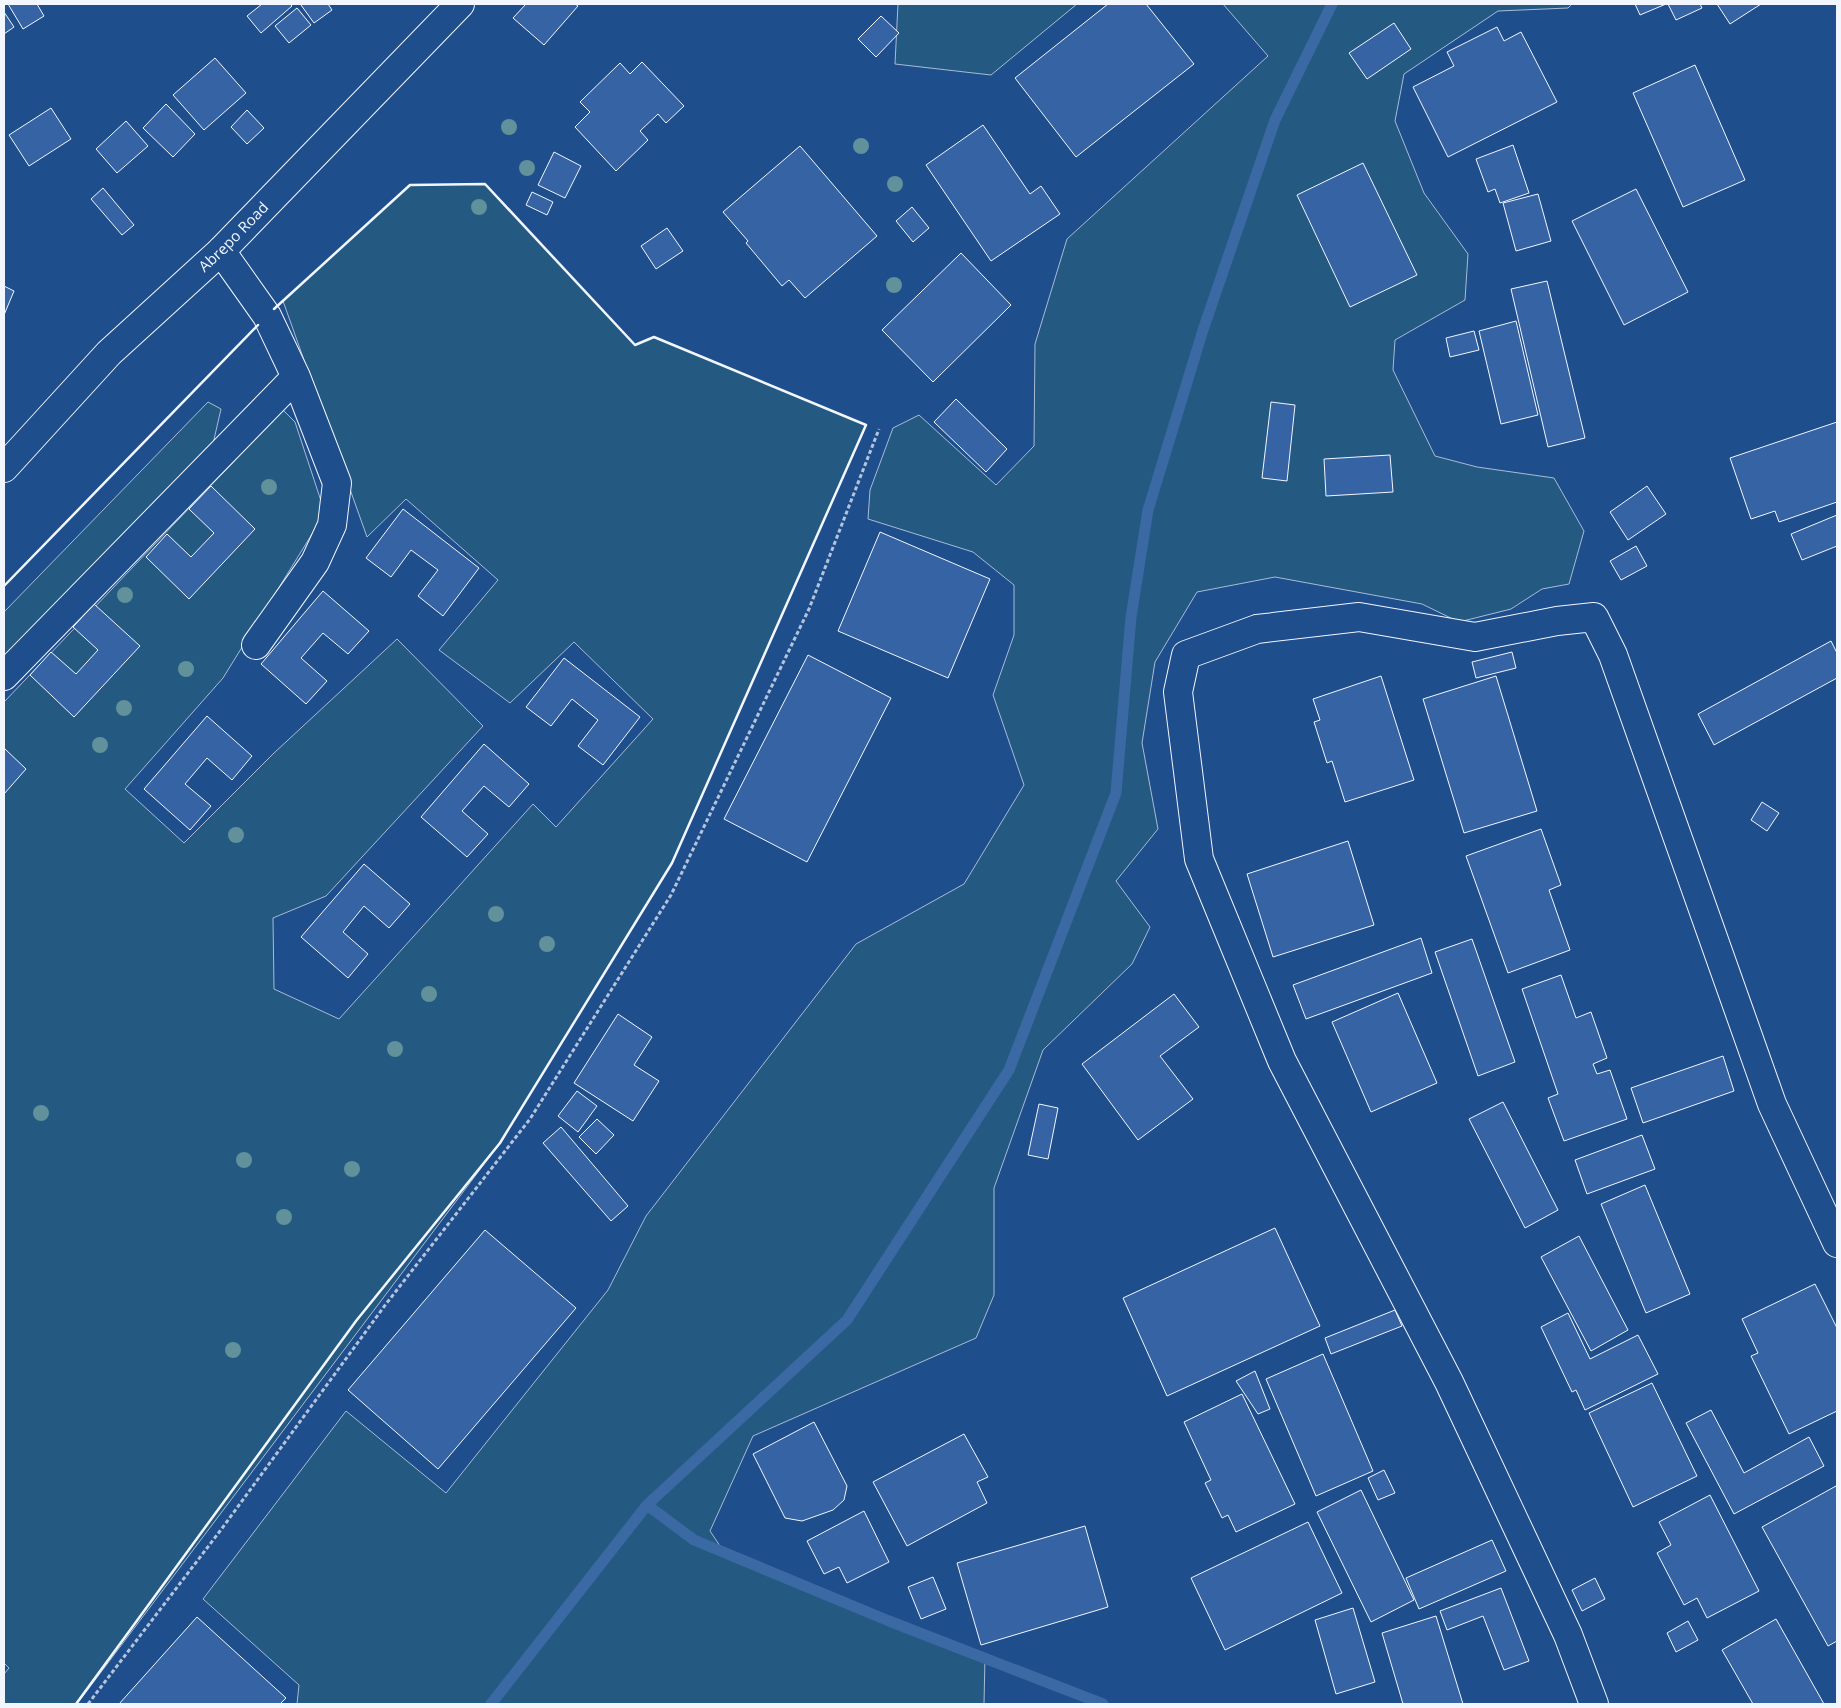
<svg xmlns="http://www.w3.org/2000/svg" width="1841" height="1708" viewBox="0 0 1841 1708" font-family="'Open Sans',sans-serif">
  <rect width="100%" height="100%" fill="#1f4e8c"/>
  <path fill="#245a82" stroke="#a8bbd7" d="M898,4H1077L991,75L895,64Z
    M1223,4H1572L1568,8L1498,11L1404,74L1395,121L1424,193L1468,254L1465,300L1395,340L1393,370L1435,456L1477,467L1554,478L1584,531L1569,584L1542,589L1511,609L1459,622L1422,604L1275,577L1197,592L1155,662L1142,743L1158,829L1116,881L1150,927L1132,964L1043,1050L994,1188V1295L976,1338L753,1436L710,1531L720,1546L985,1657L984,1704H297L299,1685L203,1599L346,1411L446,1493L608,1290L646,1216L856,944L964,884L1024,785L993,695L1014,635V585L973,552L868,519L870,490L893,428L919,415L996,485L1034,446L1035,344L1067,239L1268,56Z
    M485,184L635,345L654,337L866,425L672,863L500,1143L77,1704H4V1674L9,1668L4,1663V702L283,410L295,422L325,513L223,678L125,789L184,843L274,753L397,639L483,726L326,896L273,918L274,989L339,1019L533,804L556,827L653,719L574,642L510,703L439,650L498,580L406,499L367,537L283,301L410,185Z
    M208,402L221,409L212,448L4,661V612Z"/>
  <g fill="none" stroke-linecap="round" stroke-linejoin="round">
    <path stroke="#3b69a3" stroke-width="11" d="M647,1505L694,1540L889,1621L1103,1704
      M491,1704L647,1505L847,1320L1009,1070L1116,793L1131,617L1148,510L1203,330L1275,120L1332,4"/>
  </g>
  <path fill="#3563a3" stroke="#f2f6ff" d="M8,4H37L44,16L23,29Z
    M262,4H290L292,6L261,33L247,16Z
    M303,4H328L332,10L314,23L301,5Z
    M526,4H575L578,6L544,45L513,18Z
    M1108,4H1146L1194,64L1076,157L1015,78Z
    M1635,4H1666L1640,15Z
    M1668,4H1700L1702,8L1676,20Z
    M1717,4H1761L1730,24Z
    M297,8L311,25L289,43L275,26Z
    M4,12L14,27L4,34Z
    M881,16L899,33L876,57L858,39Z
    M1394,23L1411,49L1367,79L1349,53Z
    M1497,27L1504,41L1521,32L1557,102L1448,157L1413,87L1454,66L1447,52Z
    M215,58L246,93L204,130L173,95Z
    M642,62L684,106L666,123L658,114L640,131L648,140L616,171L575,127L590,112L580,102L620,63L630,74Z
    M1695,65L1745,180L1683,207L1633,93Z
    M166,104L195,134L173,157L143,128Z
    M51,108L71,139L29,166L9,135Z
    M247,110L264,128L247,144L231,127Z
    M126,121L148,146L117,173L96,149Z
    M983,125L1030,194L1041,186L1060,214L991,261L926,165Z
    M1513,145L1529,193L1500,203L1495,189L1488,192L1476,159Z
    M800,146L877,236L805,298L789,280L782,286L746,243L748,241L723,212Z
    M554,152L581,166L565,198L538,185Z
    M1363,163L1417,275L1350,307L1297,195Z
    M103,188L134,225L122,235L91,199Z
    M1636,189L1688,292L1624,325L1572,221Z
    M532,192L553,202L547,215L526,205Z
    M1538,194L1551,241L1516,251L1503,203Z
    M912,207L929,228L913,242L896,221Z
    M667,228L683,251L656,269L641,246Z
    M961,253L1011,305L933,382L882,330Z
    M1547,281L1585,438L1548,447L1511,289Z
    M4,286L14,291L4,315Z
    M1516,321L1538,415L1501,424L1479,331Z
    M1474,331L1479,350L1450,357L1446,338Z
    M956,399L1007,449L986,472L934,422Z
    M1271,402L1295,405L1287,481L1262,478Z
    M1837,422V502L1779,522L1775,511L1751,519L1730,458Z
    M1390,455L1393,492L1326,496L1324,459Z
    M211,486L255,529L189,599L146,557L167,534L191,557L214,533L189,509Z
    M1647,486L1666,514L1628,540L1610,512Z
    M403,509L479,568L443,616L418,596L438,570L411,550L391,577L366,558Z
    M1837,515V546L1802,560L1791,534Z
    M880,532L990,579L948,678L838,631Z
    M1636,546L1647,566L1621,580L1610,561Z
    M323,591L369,631L348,654L323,633L301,658L327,681L306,704L261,664Z
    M94,604L140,646L74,717L30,675L51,652L76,674L98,650L73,627Z
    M1831,641L1837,653V678L1714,745L1698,714Z
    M1512,652L1516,668L1476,678L1472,662Z
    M808,655L891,698L807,862L724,819Z
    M564,658L640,717L603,765L578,746L598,720L572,699L551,726L526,707Z
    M1381,676L1414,780L1345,802L1332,761L1327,763L1314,722L1320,720L1313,699Z
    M1496,676L1537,811L1464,833L1423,699Z
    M207,716L252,756L232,780L207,758L185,784L211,806L190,830L144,789Z
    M484,744L529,784L509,807L484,786L462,811L488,834L467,857L421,817Z
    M4,748L26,769L4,794Z
    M1762,802L1779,813L1767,831L1751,820Z
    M1541,829L1561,885L1549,890L1570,950L1508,973L1466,856Z
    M1348,841L1374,925L1273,957L1247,874Z
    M364,864L410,904L389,928L364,906L343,932L368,954L348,978L301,937Z
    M1421,938L1432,973L1306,1019L1293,985Z
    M1472,939L1515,1062L1478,1076L1435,952Z
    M1561,975L1576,1018L1591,1012L1607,1058L1593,1064L1597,1074L1610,1070L1627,1119L1564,1141L1548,1098L1558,1094L1522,989Z
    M1398,993L1437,1083L1371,1112L1332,1022Z
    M1174,994L1199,1027L1160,1056L1193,1099L1138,1140L1082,1064Z
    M618,1014L652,1037L634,1065L659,1081L633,1121L574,1083Z
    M1723,1056L1734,1091L1643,1123L1631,1088Z
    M577,1091L597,1106L578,1132L558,1116Z
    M1503,1102L1558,1210L1525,1228L1469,1119Z
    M1039,1104L1058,1108L1048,1159L1028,1155Z
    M597,1119L614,1135L596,1154L579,1137Z
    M561,1127L628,1206L611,1221L543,1143Z
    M1642,1135L1655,1169L1587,1194L1575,1160Z
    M1645,1185L1690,1294L1646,1313L1601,1204Z
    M1275,1228L1320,1326L1167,1396L1123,1298Z
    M485,1230L576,1308L438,1469L348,1390Z
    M1579,1236L1628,1330L1591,1351L1541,1257Z
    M1815,1284L1837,1328V1411L1789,1434L1751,1356L1758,1353L1742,1319Z
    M1395,1310L1402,1326L1331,1354L1325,1338Z
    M1568,1313L1590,1359L1638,1335L1658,1374L1585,1410L1576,1390L1572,1392L1541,1327Z
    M1323,1354L1373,1471L1316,1496L1266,1379Z
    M1255,1371L1270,1409L1258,1414L1236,1381Z
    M1652,1383L1697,1476L1633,1507L1589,1413Z
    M1242,1394L1295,1504L1236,1532L1228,1515L1222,1518L1205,1483L1211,1480L1184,1422Z
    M1711,1410L1744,1473L1809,1437L1824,1466L1734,1514L1686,1423Z
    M814,1422L847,1486L844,1500L833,1510L802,1521L785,1518L753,1454Z
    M964,1434L988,1477L977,1482L987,1503L907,1546L873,1482Z
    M1384,1470L1395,1493L1378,1500L1368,1478Z
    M1836,1486L1837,1489V1641L1828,1646L1762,1527Z
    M1361,1490L1414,1600L1371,1622L1317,1512Z
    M1710,1495L1759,1591L1707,1618L1697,1598L1684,1605L1657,1553L1671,1545L1659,1522Z
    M864,1511L889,1562L847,1583L839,1567L824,1574L807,1541Z
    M1308,1522L1342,1593L1225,1650L1191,1578Z
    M1085,1526L1108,1607L981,1645L957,1563Z
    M1492,1540L1506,1571L1419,1609L1406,1578Z
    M933,1577L946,1609L921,1619L908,1587Z
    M1595,1578L1605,1599L1582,1611L1572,1590Z
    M1501,1588L1529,1661L1504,1670L1483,1616L1447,1630L1440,1611Z
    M1353,1608L1375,1682L1336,1694L1315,1620Z
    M1436,1616L1463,1704H1403L1382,1633Z
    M197,1617L286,1698L280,1704H119Z
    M1776,1619L1824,1704H1753L1722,1650Z
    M1688,1621L1698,1640L1676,1652L1667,1633Z"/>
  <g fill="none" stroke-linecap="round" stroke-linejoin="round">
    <g stroke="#f2f6ff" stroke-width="30">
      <path id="minor" d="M221,251L267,316L296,377L337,483L332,525L315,562L256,645
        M4,676L296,377
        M1594,1704L1568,1635L1449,1382L1282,1061L1199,859L1178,692L1186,655L1257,629L1359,617L1475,637L1557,621L1594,617L1613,655L1772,1104L1837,1243"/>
    </g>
    <g stroke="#f2f6ff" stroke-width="30">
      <g id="major">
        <path id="s1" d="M4,468L109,353L221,251L460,4"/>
      </g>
    </g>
    <path stroke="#b3c4dc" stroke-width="3" stroke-dasharray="4 2.5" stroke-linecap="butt" d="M88,1704L220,1531L386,1304L530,1119L671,895L809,609L879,429"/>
    <use href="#minor" stroke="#1f4e8c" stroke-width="28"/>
    <use href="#major" stroke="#1f4e8c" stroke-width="28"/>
    <path stroke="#f2f6ff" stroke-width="2.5" d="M4,586L258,325
      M76,1704L356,1321L500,1143L672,863L866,425L654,337L635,345L485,184L410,185L274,309"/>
  </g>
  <g fill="#61919a">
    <circle cx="509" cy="127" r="8"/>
    <circle cx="861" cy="146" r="8"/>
    <circle cx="527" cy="168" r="8"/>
    <circle cx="895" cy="184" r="8"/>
    <circle cx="479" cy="207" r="8"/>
    <circle cx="894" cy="285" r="8"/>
    <circle cx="269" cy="487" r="8"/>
    <circle cx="125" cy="595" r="8"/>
    <circle cx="186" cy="669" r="8"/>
    <circle cx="124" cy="708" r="8"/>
    <circle cx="100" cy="745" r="8"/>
    <circle cx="236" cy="835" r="8"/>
    <circle cx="496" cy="914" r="8"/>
    <circle cx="547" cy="944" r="8"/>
    <circle cx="429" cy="994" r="8"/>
    <circle cx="395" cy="1049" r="8"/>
    <circle cx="41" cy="1113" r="8"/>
    <circle cx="244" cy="1160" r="8"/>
    <circle cx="352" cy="1169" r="8"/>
    <circle cx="284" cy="1217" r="8"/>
    <circle cx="233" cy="1350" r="8"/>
  </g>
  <g text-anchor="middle" stroke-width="4" stroke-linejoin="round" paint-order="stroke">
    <g font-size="15" fill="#f2f6ff" stroke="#1f4e8c">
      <text dy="5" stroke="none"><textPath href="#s1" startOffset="326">Abrepo Road</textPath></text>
    </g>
  </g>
  <rect width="1841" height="1708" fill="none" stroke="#f2f6ff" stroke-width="10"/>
</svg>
